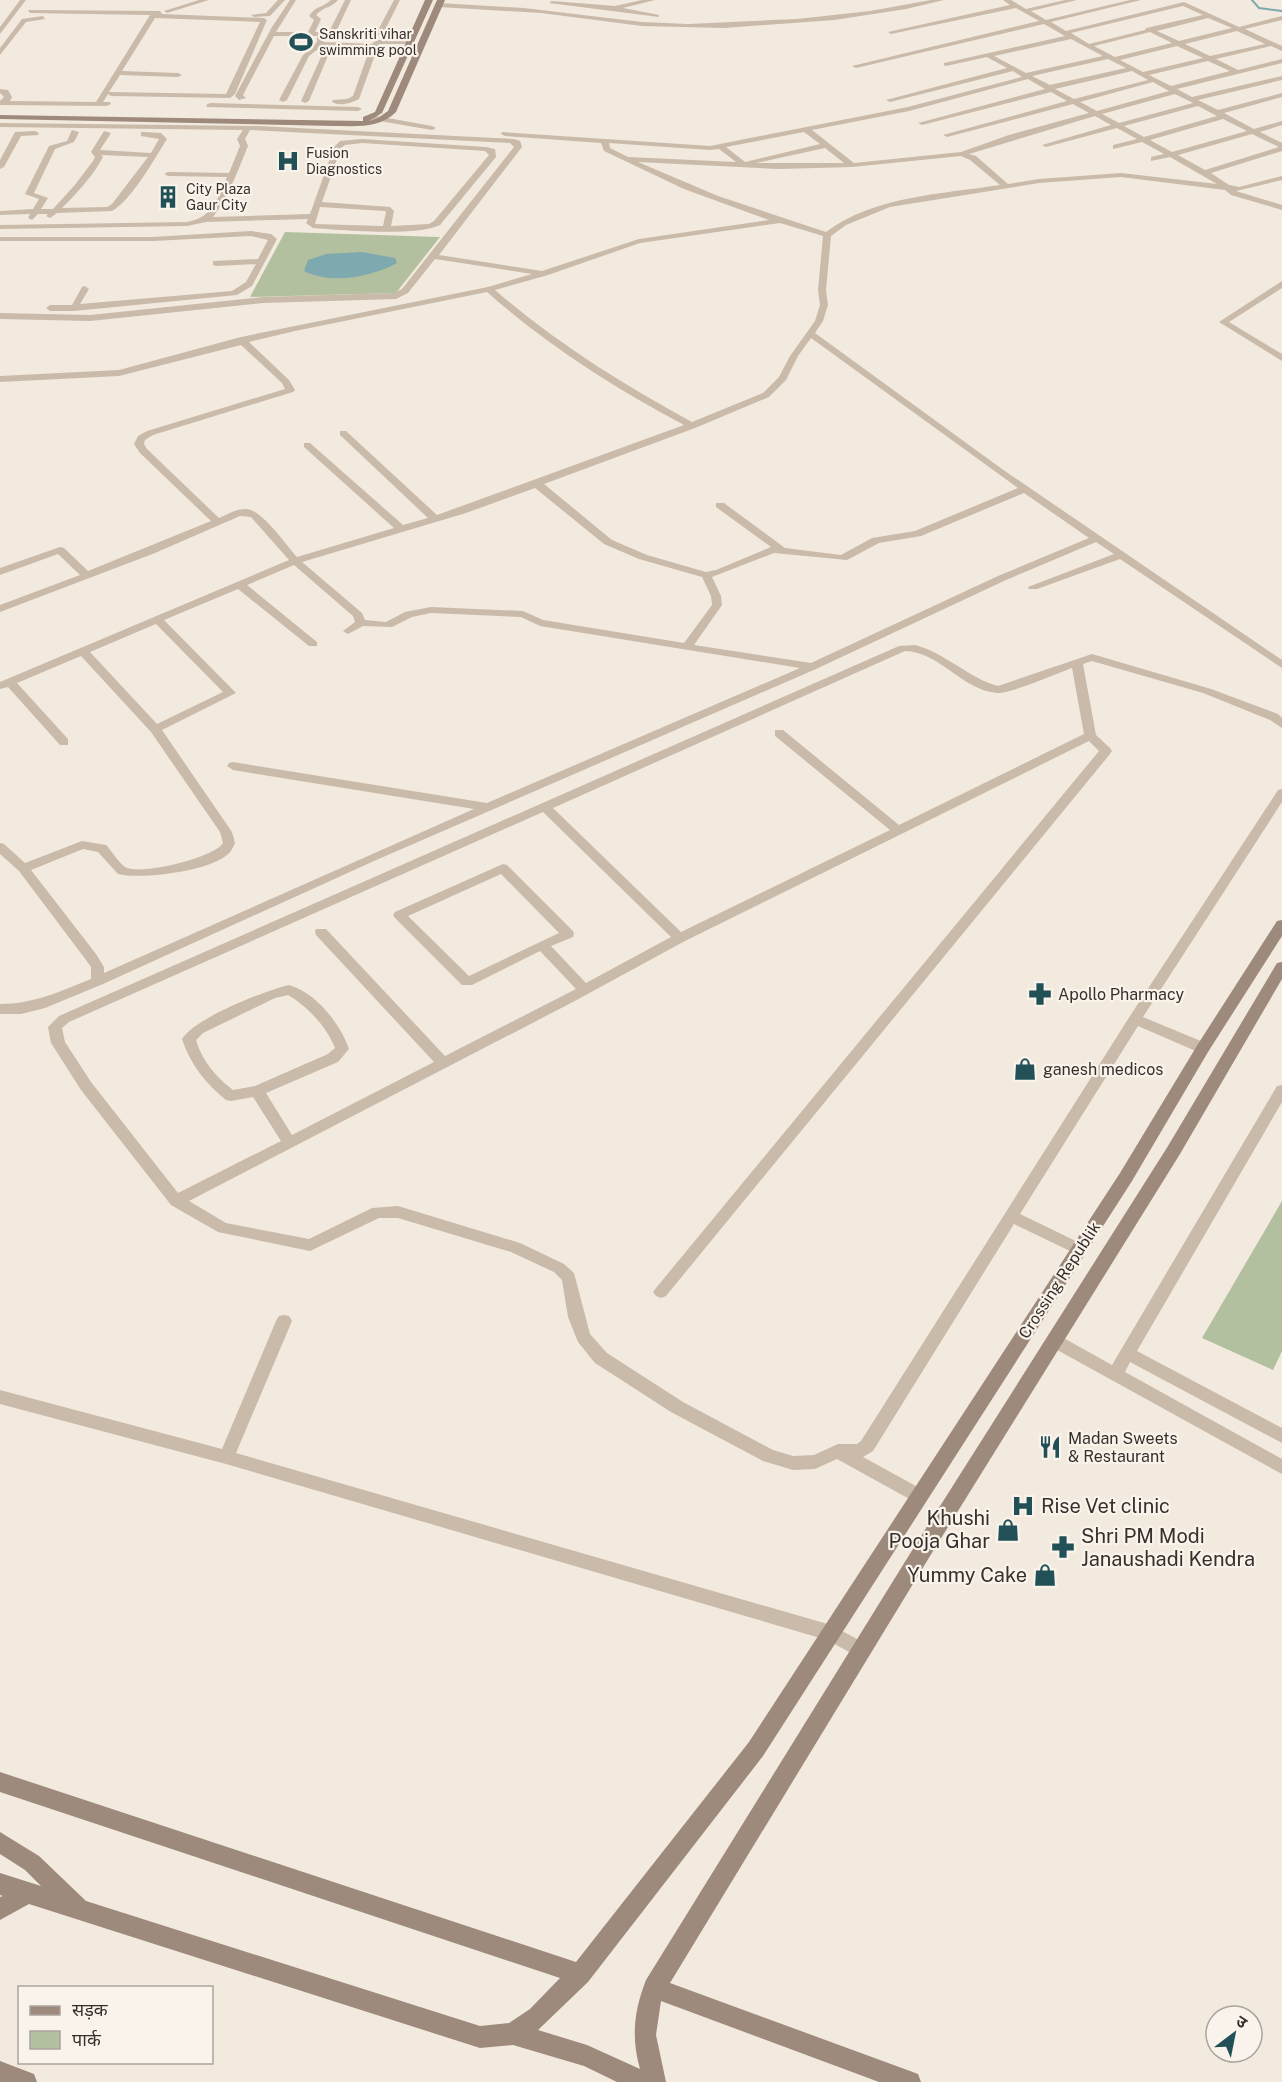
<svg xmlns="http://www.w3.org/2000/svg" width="1282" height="2082" viewBox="0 0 1282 2082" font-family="'Public Sans','Noto Sans Devanagari',sans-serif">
  <rect width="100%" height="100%" fill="#f2eade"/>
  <path fill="#b3c09f" d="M285,232L440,237L396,293L250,297Z
    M1282,1201V1351L1273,1370L1202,1338Z"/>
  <path fill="#7ea9ae" d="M362,252L395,258L397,263C371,277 331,285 304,271L308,260L326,254Z"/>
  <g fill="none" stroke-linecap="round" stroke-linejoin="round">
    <path stroke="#7ea9ae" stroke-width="2" d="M1252,0L1259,8L1282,11"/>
    <path fill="#cabaaa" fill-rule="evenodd" d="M20,0H26L0,34V27Z
      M199,0H209L167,13L164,11Z
      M278,0H285L270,16L254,17L251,15L266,13Z
      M290,0H296L276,32H308L314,20L309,16C316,5 323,8 331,0H338C332,8 322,7 316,15L321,19L315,32H329L345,0H351L336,32H377L394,0H400L384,32L391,33V35L323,36L324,42L372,44L376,40H411L414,42L411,44H379L359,99C351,103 340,107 332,102L333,100L347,99L353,96L370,48L332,46L309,101L305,103L301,101L326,46H322L309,56L287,100L283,102L279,100L303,55L317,42V36H274L243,95L246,98L239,100L235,96L272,27Z
      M642,0H655L623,8L659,15V17L549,3L552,1L615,6Z
      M931,0H944L906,9L834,20L724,28L642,26L541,13L439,7L436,5L439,3L524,8L642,22L688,24L797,19L870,11Z
      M1003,0H1011L1026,9L1065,0H1077L1031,11L1046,20L1130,0H1141L1051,22L1066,31L1184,2L1239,27L1282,16V20L1245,29L1282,46V51L1271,46L1216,59L1238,70L1282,59V63L1177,89L1192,97L1282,76V80L1198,100L1218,110L1282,93V97L1224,113L1254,129L1282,121V125L1260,132L1282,143V151L1211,173L1229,185L1239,187L1282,176V180L1236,191L1282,205V210L1231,195L1225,190L1121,177L1039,183L890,207L846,225L831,236L826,290L828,305L823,321L815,333L1002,469L1282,660V668L1120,559L1037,589H1029L1028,587L1114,554L1096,542L1006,580L816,669L374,861L103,984L45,1008L21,1014H0V1004C34,1004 61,991 91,979V967L86,960L19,871L0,854V843L4,844L25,863L82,841L106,845C112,851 118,862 125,867C139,876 214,858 223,843L220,832L151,732L81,656L17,683L68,739V745H60L8,687L0,689V682L289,560L251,517L240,516L155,553L0,612V605L80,575L58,554L0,575V568L60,547L64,548L88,571L211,521L140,453L134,444L138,436L147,431L285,389L282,383L241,345L119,376L0,382V376L119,370L241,337L488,287L532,274L435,259L408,293L396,299L263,303L90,321L0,319V313L90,315L263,297L394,293L402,289L514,147L510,143L250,130L245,139L248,146C238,170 229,196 213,217L310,214L334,147L340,141L362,139L486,147L495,149L496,157L440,225C415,237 343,230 313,228L306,223L308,219L206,222L187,226L0,229V225L187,222C212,218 218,199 227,177L168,176L164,174L168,172L229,173L240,146L237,139L243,130L0,127V123L258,126L514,139L520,141L522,147L439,255L542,271L639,239L769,220L684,189L604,151L601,143L505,136L501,134L502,132L710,146L908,107L1022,77L1013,71L890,102L886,100L1007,68L987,57L946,66L944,65V63L1065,36L1044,24L856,68L852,66L1039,21L1016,8L891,34L888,32L1010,5ZM1183,6L1203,15L1146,28L1145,30L1089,44L1071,33ZM1208,18L1232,28L1179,41L1157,31ZM1237,31L1265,44L1210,56L1185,44ZM1150,32L1172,43L1115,57L1094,46ZM1071,39L1103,56L1026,73L994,56ZM1177,46L1203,58L1143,72L1120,60ZM1108,59L1126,68L1050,85L1032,76ZM1208,61L1230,71L1171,86L1149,75ZM1132,71L1148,80L1074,99L1055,89ZM1028,79L1045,89L918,123L922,125L1051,92L1067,101L943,135L947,137L1073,104L1089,113L1009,135L961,152L854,163L812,130L909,111ZM1153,82L1169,91L1097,111L1080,102ZM1175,94L1193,103L1119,123L1102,114ZM1198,106L1217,116L1144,137L1124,126ZM1095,116L1111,125L1042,145L1046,147L1117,128L1137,139L1113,145V149L1142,142L1164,154L1151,157V161L1170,157L1217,184L1121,173L1039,179L1008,184L976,156L969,154ZM1223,119L1247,131L1172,152L1150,140ZM804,132L820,144L745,162L726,147ZM1252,134L1279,147L1205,170L1178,155ZM362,143L485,151L489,155L434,221L429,224L391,226L394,211L390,207L322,202L341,148L345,145ZM609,143L710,150L719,149L736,162L628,157L610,148ZM825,148L844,163H756ZM961,156L970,160L1000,185C942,194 874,196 826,232L718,196L638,162L779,169L852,167ZM320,207L385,211L386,212L383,226L315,224ZM780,223L823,236L818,290L820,305L815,321L790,356L779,377L763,393L692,422C622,384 555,342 495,290L548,275L640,243ZM487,292C547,345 613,387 684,425L437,515L346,431H340V435L428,518L403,525L310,443H304V447L394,528L297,557C286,545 262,509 246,509C236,509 228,514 219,518L147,449L144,444L145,440L153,435L293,392L295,390L289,380L249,342L295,331ZM811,338L1018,488L915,531L872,538L841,555L785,548L724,503H716V507L771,547L716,570L706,572L647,555L612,540L544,484L695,428L769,397L786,380L798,356ZM535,488L604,544L639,559L702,577L711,596L712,605L684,643L543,620L523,611L431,607L405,612L386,622L365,620L362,613L302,562L466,513ZM1024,493L1089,538L998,576L811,663L694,645L722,605L721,596L712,577L774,553L847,560L879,543L921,536ZM294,565L353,616L355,622L343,631L348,634L363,626L392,627L412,617L431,613L521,617L540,626L800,668L487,803L233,762L229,763L227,766L233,770L474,809L104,973V967L96,954L31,870L83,849L98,852L118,874C141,880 209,871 227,855C231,852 233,847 235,843L232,832L162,730L236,693L164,620L238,589L309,646H317V642L247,585ZM156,624L223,692L157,724L90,652Z
      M28,10L160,11L162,14L264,18L267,20L235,94L230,98L111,96L108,94L103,102H110L111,104L107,106L0,105V101L4,97L0,93V89L8,90L12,97L10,101L96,102L150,15L30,13ZM155,18L260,22L226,94L109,92L120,75L178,77L182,75L178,73L122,71Z
      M43,16L45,19L26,22L0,55V48L22,19Z
      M210,103L358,107L362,109L358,111L207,107L206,105Z
      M371,115L432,126L436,128L432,130L368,119V115Z
      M72,130L79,132L74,142L55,149L34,193L48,198L41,209H53L74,186L93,161L95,157L91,152L104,131L111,133L100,150L151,153L159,139L141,136V132H144L161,133L167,139C155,158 131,201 112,211L57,213L50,218L46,216L48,214H38L32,220L28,218L30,214L0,215V211L33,209L39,199L25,194L49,146L67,141ZM101,155L148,157L112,204L107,207L62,208C77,193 93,176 103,157Z
      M35,131L39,133L38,135L21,136L4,167L0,169V160L15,132Z
      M251,231L271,234L277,239L252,286L237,295L74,311H50L46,308L50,305H72L82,287L85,286L89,289L80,304L232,291L246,282L256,264L216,266L213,265V261L258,259L268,240L251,236L153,241H0V237H153Z
      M1282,281V288L1229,322L1282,354V361L1219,322Z
      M915,645C946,653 968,678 998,686L1092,654L1211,689L1278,714L1282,718V728L1270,720L1203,693L1092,661L1083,664L1096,735L1110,748L1112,751L1110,754L666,1296L661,1298L656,1296L653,1292L656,1288L1099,751L1089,741L685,941L571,1003L189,1201L226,1223L309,1239L372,1208L398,1206L520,1243L564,1264L574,1273L590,1334L607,1353L683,1402L773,1450L793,1456L814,1455L838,1444H857L861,1441L1130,1016L1278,790L1282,789V802L1143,1017L1208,1044L1210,1048L1208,1052H1198L1138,1026L1020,1214L1084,1245L1086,1249L1084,1253L1079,1255L1074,1253L1014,1224L873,1451L863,1457L925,1491L927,1496L925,1501L919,1504L913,1501L837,1459L815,1469L793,1470L763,1461L671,1412L595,1363L578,1342L568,1317L562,1280L554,1272L511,1252L398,1218H379L310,1251L218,1232L171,1205L81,1090L51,1043L48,1027L59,1016L899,646ZM905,651C940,652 962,690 997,693C1010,694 1058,673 1072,668L1084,734L899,825L783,730H775V736L890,830L681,932L553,808ZM543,812L671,937L586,983L551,946L573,937L574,934L573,931L507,865L503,864L395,912L393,915L395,918L462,985H472L540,951L576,989L445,1056L326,929H316L315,932L316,935L434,1062L292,1135L266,1093L338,1062L349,1049C340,1023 316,993 289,985C264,991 195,1018 182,1039C190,1064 206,1084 226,1100L231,1101L253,1097L281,1141L178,1193L91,1082L65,1042L62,1028L69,1022ZM501,874L559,933L469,976L408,916ZM288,995C307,1006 327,1027 335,1048L328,1054L255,1086L233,1090C216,1077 202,1061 196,1040L203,1033L275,998Z
      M1282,1085V1102L1137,1351L1282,1428V1443L1130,1362L1125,1372L1282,1459V1474L1050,1346L1047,1341L1050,1336L1055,1334L1060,1336L1112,1365L1277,1086Z
      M284,1315L289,1316L292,1321L236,1453L831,1625L868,1645L871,1651L868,1657L862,1659L827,1640L226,1464L0,1404V1390L222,1449L276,1321L279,1316Z"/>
    <path fill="#9d8a7c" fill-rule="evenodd" d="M425,0H433L382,113L369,121L378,118L388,111L437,0H445L396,112C379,129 356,126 334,126L0,119V115L363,121V117L375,112Z
      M1282,920V936L1208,1052L1132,1181L763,1756L588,1982L538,2030L587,2045L640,2069C631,2037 634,2011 646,1980L916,1544L1168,1146L1277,963L1282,962V979L1180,1154L930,1556L670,1983L910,2071L918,2074L921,2082H879L661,2001L656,2035L666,2082H617L584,2066L513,2045L480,2048L29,1904L0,1920V1897L3,1896L0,1895V1873L41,1886L25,1870L0,1854V1832L39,1856L86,1901L480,2026L509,2023L530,2009L560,1978L0,1792V1772L576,1962L749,1742L1120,1173L1198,1044L1277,921Z
      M0,2061L34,2074L37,2082H0Z"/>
  </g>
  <defs>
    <g id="stadium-bare" transform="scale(1.8)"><path d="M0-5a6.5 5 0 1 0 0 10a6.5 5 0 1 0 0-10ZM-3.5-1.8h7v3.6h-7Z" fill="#215157" stroke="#f9f3eb" stroke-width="2.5" paint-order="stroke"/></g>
    <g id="hospital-bare" transform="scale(1.8)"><path d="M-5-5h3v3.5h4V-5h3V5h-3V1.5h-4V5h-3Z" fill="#215157" stroke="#f9f3eb" stroke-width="2.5" paint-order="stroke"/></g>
    <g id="building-bare" transform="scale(1.8)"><path d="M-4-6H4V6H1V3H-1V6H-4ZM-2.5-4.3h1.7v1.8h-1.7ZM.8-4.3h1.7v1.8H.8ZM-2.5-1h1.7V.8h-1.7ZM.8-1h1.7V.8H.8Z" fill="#215157" stroke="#f9f3eb" stroke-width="2.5" paint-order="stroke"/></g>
    <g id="pharmacy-bare" transform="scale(1.8)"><path d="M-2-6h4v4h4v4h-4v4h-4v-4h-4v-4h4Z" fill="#215157" stroke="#f9f3eb" stroke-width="2.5" paint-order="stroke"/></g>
    <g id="shop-bare" transform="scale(1.8)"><path d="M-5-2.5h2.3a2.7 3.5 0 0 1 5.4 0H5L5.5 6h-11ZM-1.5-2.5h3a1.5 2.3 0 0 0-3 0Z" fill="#215157" stroke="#f9f3eb" stroke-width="2.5" paint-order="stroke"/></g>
    <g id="restaurant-bare" transform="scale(1.8)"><path d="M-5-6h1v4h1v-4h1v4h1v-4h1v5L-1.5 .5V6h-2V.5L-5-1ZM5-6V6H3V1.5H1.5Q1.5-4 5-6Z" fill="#215157" stroke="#f9f3eb" stroke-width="2.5" paint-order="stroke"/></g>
  </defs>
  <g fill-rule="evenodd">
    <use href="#stadium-bare" x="301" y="42"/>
    <use href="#hospital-bare" x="288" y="161"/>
    <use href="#building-bare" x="168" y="197"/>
    <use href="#pharmacy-bare" x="1040" y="994"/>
    <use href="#shop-bare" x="1025" y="1069"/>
    <use href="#restaurant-bare" x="1050" y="1447"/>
    <use href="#hospital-bare" x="1023" y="1506"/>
    <use href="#shop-bare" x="1008" y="1530"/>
    <use href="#pharmacy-bare" x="1063" y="1547"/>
    <use href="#shop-bare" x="1045" y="1575"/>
  </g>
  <g text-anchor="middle" stroke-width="4.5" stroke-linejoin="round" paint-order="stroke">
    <g font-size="14" fill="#372f2a" stroke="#f9f3eb" text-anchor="start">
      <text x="319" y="39">Sanskriti vihar<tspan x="319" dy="16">swimming pool</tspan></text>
      <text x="306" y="158">Fusion<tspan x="306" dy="16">Diagnostics</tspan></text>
      <text x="186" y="194">City Plaza<tspan x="186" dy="16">Gaur City</tspan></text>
    </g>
    <g font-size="16" fill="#372f2a" stroke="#f9f3eb" text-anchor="start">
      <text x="1058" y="1000">Apollo Pharmacy</text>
      <text x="1043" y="1075">ganesh medicos</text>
      <text x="1068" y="1444">Madan Sweets<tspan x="1068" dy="18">&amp; Restaurant</tspan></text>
    </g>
    <g font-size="16" fill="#372f2a" stroke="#f9f3eb">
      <text transform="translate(1059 1280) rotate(-57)" y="6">Crossing Republik</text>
    </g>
    <g font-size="20" fill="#372f2a" stroke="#f9f3eb" text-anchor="start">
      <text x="1041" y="1513">Rise Vet clinic</text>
      <text x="990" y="1525" text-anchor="end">Khushi<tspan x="990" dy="23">Pooja Ghar</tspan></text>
      <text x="1081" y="1543">Shri PM Modi<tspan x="1081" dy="23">Janaushadi Kendra</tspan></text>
      <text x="1027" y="1582" text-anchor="end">Yummy Cake</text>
    </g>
  </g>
  <rect x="18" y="1986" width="195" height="78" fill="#f9f3eb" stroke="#aba59e" stroke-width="1.5"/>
  <rect x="30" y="2006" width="30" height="9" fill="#9d8a7c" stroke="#aba59e" stroke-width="1.5"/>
  <text x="72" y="2016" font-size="18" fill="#372f2a">सड़क</text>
  <rect x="30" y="2031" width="30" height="18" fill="#b3c09f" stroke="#aba59e" stroke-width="1.5"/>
  <text x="72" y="2046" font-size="18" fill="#372f2a">पार्क</text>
  <g transform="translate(1234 2034) rotate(32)"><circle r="28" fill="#f9f3eb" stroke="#aba59e" stroke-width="1.5"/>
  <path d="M0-4.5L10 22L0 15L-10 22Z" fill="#215157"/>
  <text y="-9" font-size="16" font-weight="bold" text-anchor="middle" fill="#372f2a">उ</text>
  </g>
</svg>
